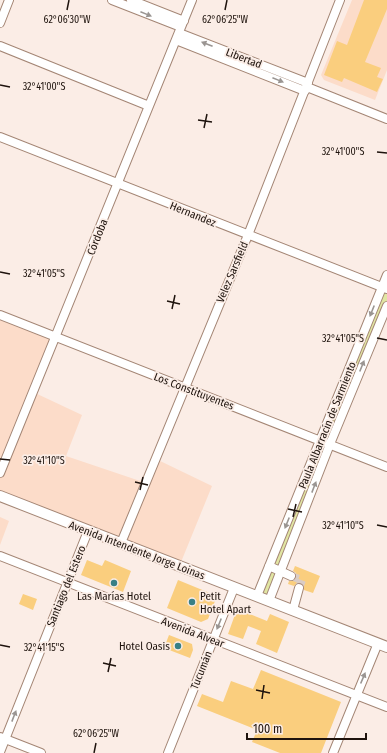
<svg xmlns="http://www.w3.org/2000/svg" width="387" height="753" viewBox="0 0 387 753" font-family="'Fira Sans Condensed',sans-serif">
  <rect width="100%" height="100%" fill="#fbede6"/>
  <path fill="#fcdcc9" d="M352,0H387V70L375,100L324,80L321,75Z
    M0,315L55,337L33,392L82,415L66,456L146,483L156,459L212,486L179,567L0,496Z
    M0,517L9,521L0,545Z"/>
  <path fill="#e1e6a3" d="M387,275V306L269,601L257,596Z"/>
  <path fill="#face7e" d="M364,0H387V9L365,62L381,68L377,77L383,79L377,92L344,78L342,82L324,75L337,41L347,45Z
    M87,560L102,566L105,560L131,571L123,592L81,575Z
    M295,566L320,576L313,593L304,590V586L301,583H297L294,586L288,584L289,581H294L296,578V573L293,571Z
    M178,580L217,596L208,619L201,622L167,608Z
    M23,594L37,599L33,610L19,604Z
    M237,609L267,621L270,614L289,622L277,653L256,644L261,631L248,626L243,639L228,634Z
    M169,635L192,644L193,650L190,658L164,648Z
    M261,670L341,702L321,753H280L252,742L257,730L197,706L202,694L223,702L231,681L253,689Z"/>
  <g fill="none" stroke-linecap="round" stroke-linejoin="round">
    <path stroke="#daccc5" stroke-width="8" stroke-dasharray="8 4" stroke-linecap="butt" d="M291,576L302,580L299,588"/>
    <g stroke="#a48675" stroke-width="10">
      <path id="minor" d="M112,0L181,27
        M131,0L184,21
        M0,23L9,0
        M179,33L308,83
        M176,40L305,91
        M0,46L149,106
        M307,87L387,119
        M0,137L387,289
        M0,315L387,467
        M0,473L192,0
        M121,543L248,235L340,0
        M0,556L387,707
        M269,566L291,576
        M257,596L387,275
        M269,601L330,444L387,306
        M293,610L299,588
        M0,737L41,753
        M0,752L88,531
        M168,753L234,588
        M333,753L378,643"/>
    </g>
    <g stroke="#a48675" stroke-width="12">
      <path id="major" d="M0,496L387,647"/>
    </g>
    <use href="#minor" stroke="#fff" stroke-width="8"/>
    <use href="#major" stroke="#fff" stroke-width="10"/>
  </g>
  <defs><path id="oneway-solid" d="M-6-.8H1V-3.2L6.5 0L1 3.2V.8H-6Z"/></defs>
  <g fill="#9a9592">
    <use href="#oneway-solid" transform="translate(146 14) rotate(22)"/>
    <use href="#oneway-solid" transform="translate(207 44) rotate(-159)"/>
    <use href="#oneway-solid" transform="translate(278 80) rotate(22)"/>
    <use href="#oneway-solid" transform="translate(372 311) rotate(112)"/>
    <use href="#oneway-solid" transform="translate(362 366) rotate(-68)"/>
    <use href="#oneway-solid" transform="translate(314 487) rotate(-69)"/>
    <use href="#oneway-solid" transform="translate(287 523) rotate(112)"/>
    <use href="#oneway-solid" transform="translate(219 624) rotate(112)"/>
    <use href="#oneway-solid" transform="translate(363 678) rotate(-67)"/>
    <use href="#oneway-solid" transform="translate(14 716) rotate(-69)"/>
  </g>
  <path fill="none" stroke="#1e130d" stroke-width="1.5" d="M67,10L69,0M225,10L227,0M0,85L10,87M198,120L212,122M204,128L207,114M377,152L387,153M0,272L10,274M167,301L180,304M172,309L175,295M377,338L387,340M0,459L10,460M135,482L148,485M140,490L143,477M288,509L302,512M293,517L296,504M377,525L387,527M0,645L10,647M103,663L116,666M108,672L111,658M256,690L270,693M262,699L264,685M94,753L96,743"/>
  <g fill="#388086" stroke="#fbede6" stroke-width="1.5">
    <circle cx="114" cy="583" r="4"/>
    <circle cx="192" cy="602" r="4"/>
    <circle cx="178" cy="646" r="4"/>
  </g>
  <g text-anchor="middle" stroke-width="3.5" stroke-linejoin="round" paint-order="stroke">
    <g font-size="11" fill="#1e130d" stroke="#fbede6">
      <text transform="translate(244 58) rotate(21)" y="4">Libertad</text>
      <text transform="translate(193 214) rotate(22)" y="4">Hernandez</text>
      <text transform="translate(97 237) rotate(-68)" y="4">Córdoba</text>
      <text transform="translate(232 272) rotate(-67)" y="4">Velez Sarsfield</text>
      <text transform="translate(194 391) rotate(21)" y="4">Los Constituyentes</text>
      <text transform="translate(327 425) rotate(-68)" y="4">Paula Albarracín de Sarmiento</text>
      <text transform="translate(137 550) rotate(21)" y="4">Avenida Intendente Jorge Loinas</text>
      <text transform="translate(66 586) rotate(-68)" y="4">Santiago del Estero</text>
      <text transform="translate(193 632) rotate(21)" y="4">Avenida Alvear</text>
      <text transform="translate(201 670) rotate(-68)" y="4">Tucumán</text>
    </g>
    <g font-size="11" fill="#1e130d" stroke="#fbede6">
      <text x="114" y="600">Las Marías Hotel</text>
      <text x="200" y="600" text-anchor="start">Petit<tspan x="200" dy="13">Hotel Apart</tspan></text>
      <text x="170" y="650" text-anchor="end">Hotel Oasis</text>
    </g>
  </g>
  <g font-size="10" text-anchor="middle" fill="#1e130d" stroke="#fbede6" stroke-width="3.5" stroke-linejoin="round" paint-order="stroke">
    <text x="67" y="23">62°06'30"W</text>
    <text x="225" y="23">62°06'25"W</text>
    <text x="44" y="90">32°41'00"S</text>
    <text x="343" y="155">32°41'00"S</text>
    <text x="44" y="277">32°41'05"S</text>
    <text x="343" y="342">32°41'05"S</text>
    <text x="44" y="464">32°41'10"S</text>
    <text x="343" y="529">32°41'10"S</text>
    <text x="44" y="651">32°41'15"S</text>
    <text x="96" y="737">62°06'25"W</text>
  </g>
  <path d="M247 733v6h119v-6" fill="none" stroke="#1e130d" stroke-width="2"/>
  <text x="253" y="733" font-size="12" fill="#1e130d" stroke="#fbede6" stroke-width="3" paint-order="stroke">100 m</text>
</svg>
